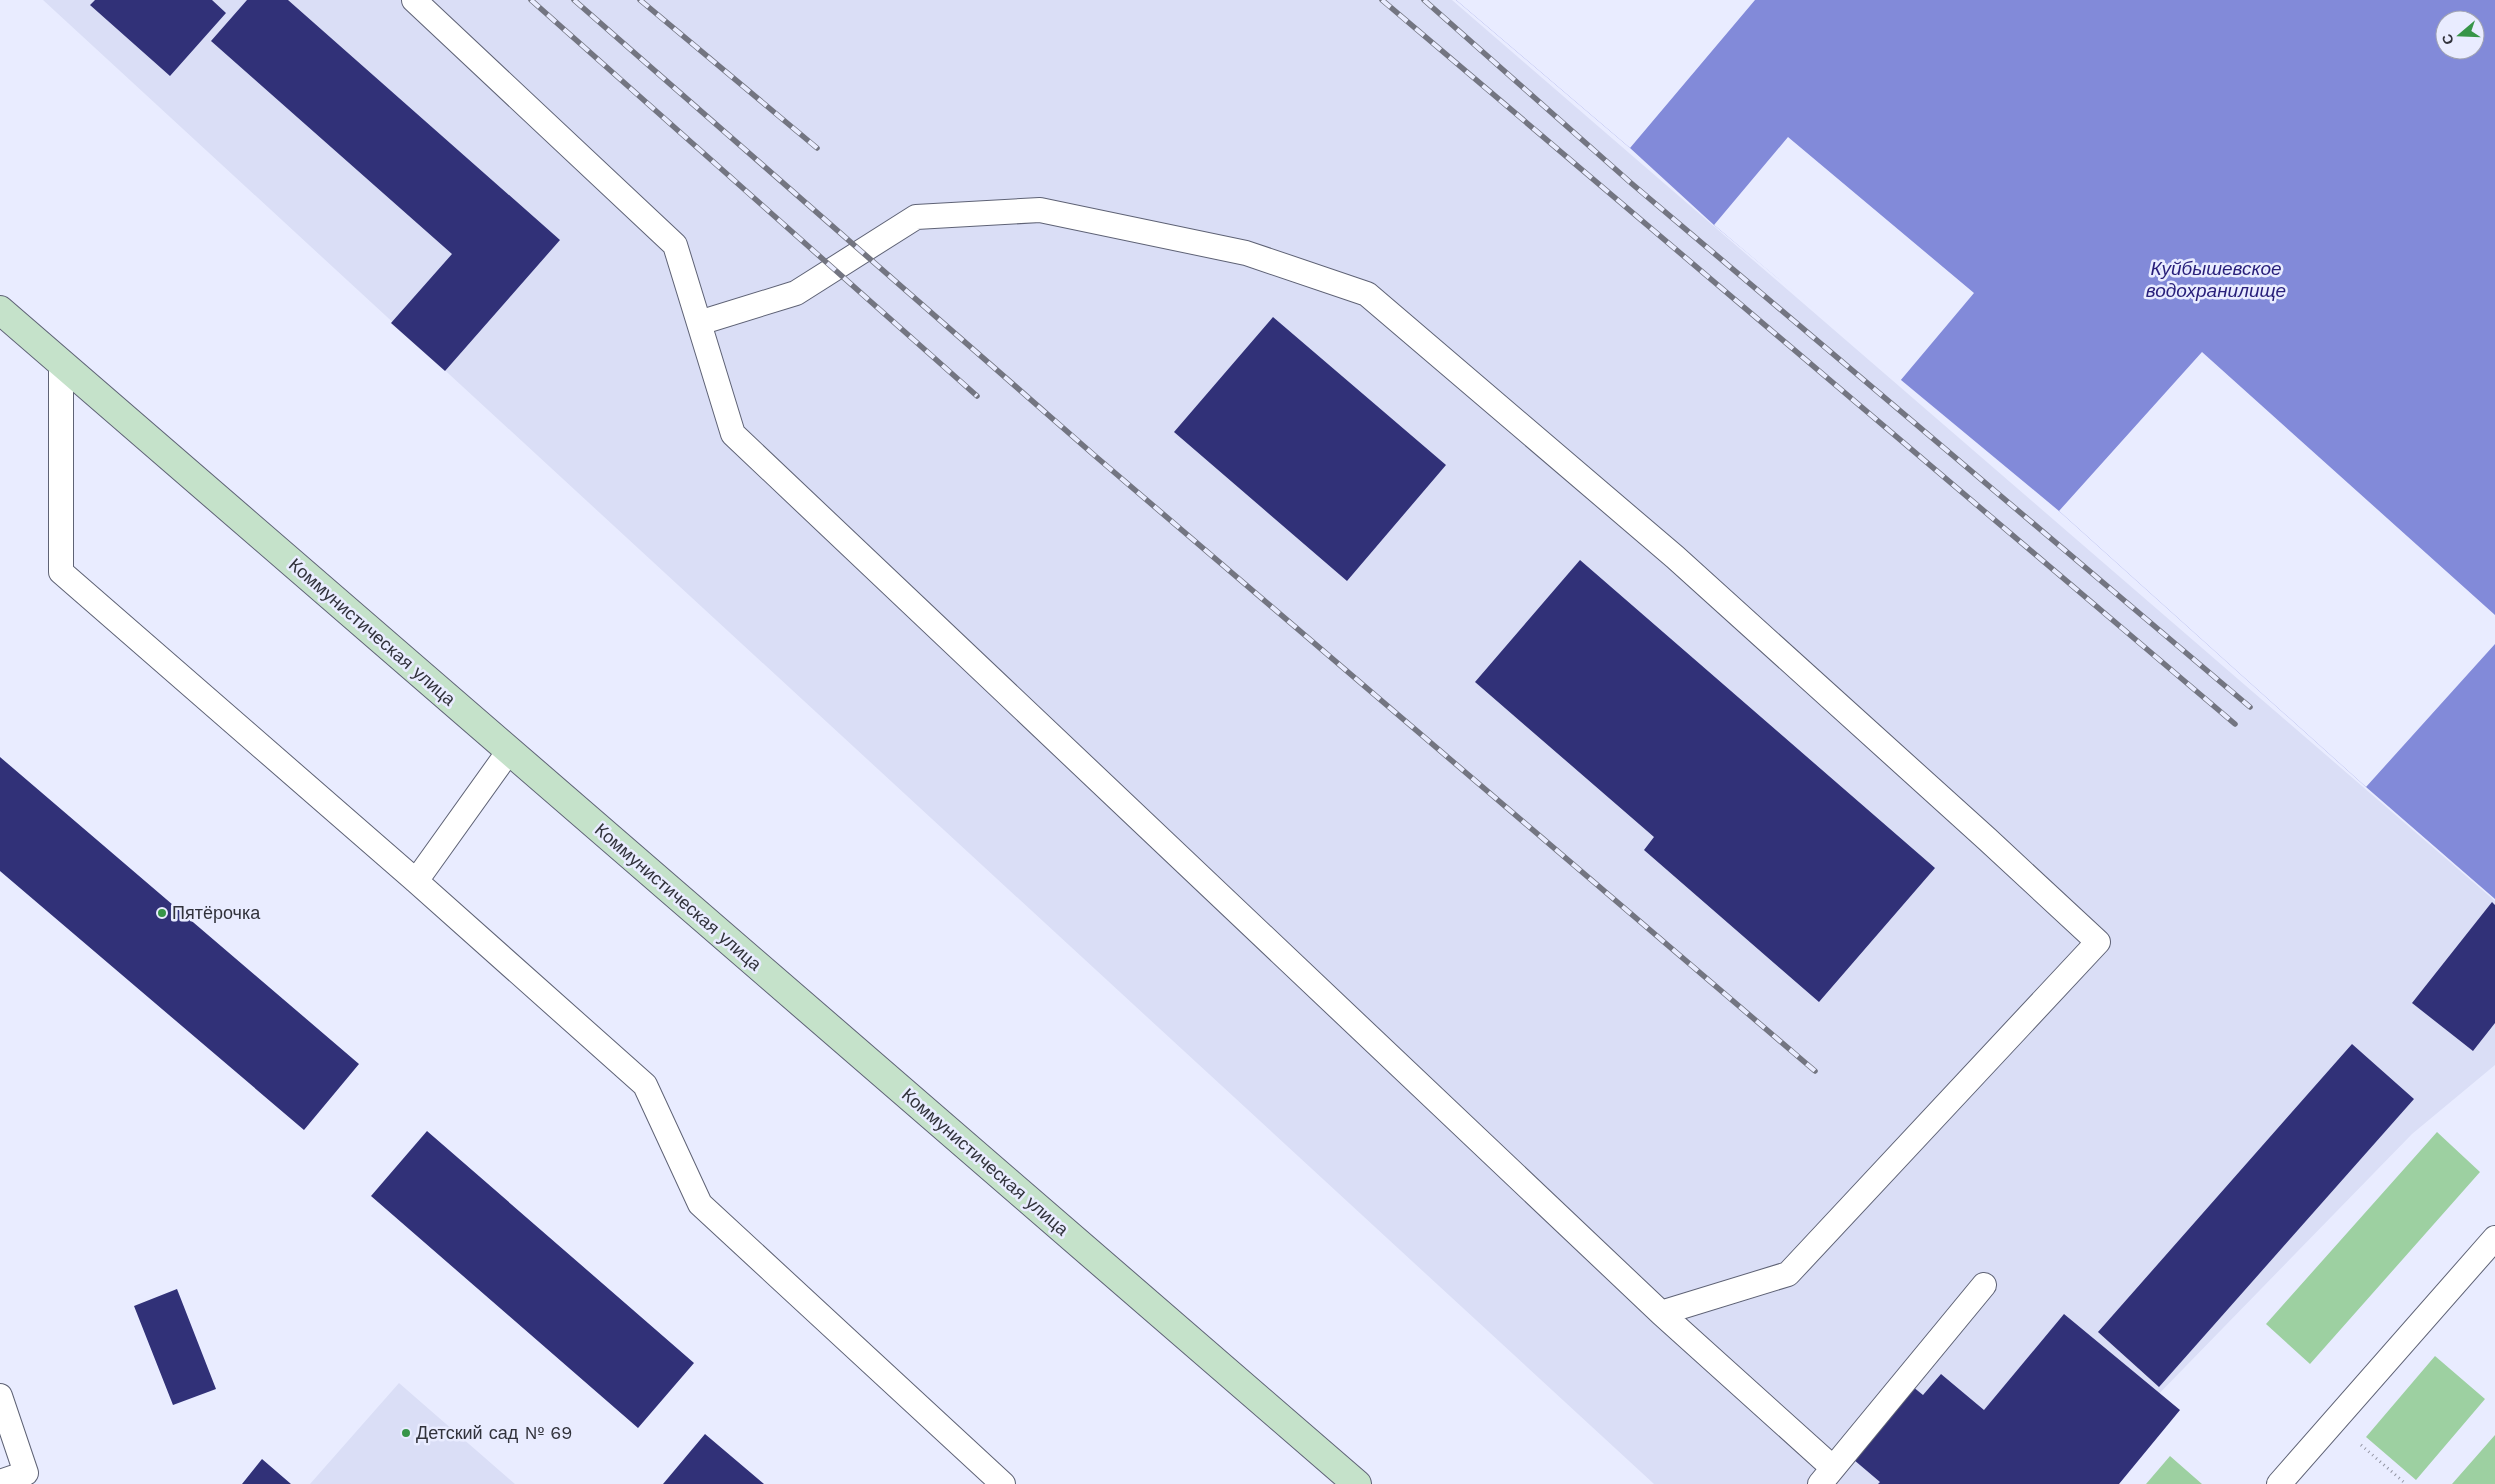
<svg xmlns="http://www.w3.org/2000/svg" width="2495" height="1484" viewBox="0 0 2495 1484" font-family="'Work Sans',sans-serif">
  <rect width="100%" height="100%" fill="#e9ecff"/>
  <path fill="#dadef6" d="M43,0H1452L2495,901V1065L2412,1134L2071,1484H1654Z
    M399,1383L515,1484H310Z"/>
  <path fill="#9dd0a1" d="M2437,1132L2480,1172L2310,1364L2266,1324Z
    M2435,1356L2485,1399L2416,1480L2366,1437Z
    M2495,1435V1484H2452Z
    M2170,1456L2202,1484H2146Z"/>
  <path fill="#828ad9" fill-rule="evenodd" d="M1456,0H2495V899L2366,787L2059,511L1714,225L1630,148ZM2445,20H2475V50H2445Z"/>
  <path fill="#e9ecff" d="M1456,0H1755L1630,148Z
    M1788,137L1974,293L1900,381L1714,225Z
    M2202,352L2495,615V644L2366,787L2059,511Z"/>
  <path fill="#313178" d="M95,0H212L226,13L170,76L90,5Z
    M247,0H288L560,240L445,371L391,323L452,254L211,41Z
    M1273,317L1446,465L1347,581L1174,432Z
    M1580,560L1935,868L1819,1002L1644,850L1654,837L1475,682Z
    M0,757L359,1064L304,1130L0,871Z
    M2492,902L2495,905V1023L2473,1051L2412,1003Z
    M2352,1044L2414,1099L2159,1387L2098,1332Z
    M427,1131L694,1363L638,1428L371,1196Z
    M177,1289L216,1389L173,1405L134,1306Z
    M2064,1314L2180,1410L2119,1484H1878L1880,1482L1847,1454L1907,1382L1923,1395L1941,1374L1984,1410Z
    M705,1434L764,1484H663Z
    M262,1459L291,1484H242Z"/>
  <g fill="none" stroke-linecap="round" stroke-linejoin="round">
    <g stroke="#5e6275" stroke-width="26">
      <path id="lane" d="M414,0L675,245L733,434L1661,1313L1833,1468
        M699,323L796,293L916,217L1040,210L1246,253L1367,294L1675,557L1987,839L2098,942L1788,1274L1661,1313
        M61,364V572L416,881L645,1085L700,1204L1003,1484
        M416,881L509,751
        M0,1396L26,1473L0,1482
        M1820,1484L1984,1285
        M2279,1484L2495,1238"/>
    </g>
    <g stroke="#5e6275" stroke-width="30">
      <path id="secondary" d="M0,310L1357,1484"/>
    </g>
    <path stroke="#9395a3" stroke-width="3" stroke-dasharray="1 4" stroke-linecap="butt" d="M2361,1445L2406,1484"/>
    <use href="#lane" stroke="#fff" stroke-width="24"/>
    <use href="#secondary" stroke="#c5e2ca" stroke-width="28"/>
    <g stroke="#737581" stroke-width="5.5">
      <path id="rail" d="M531,0L977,396
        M574,0L1094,455L1815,1071
        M640,0L817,148
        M1382,0L2235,724
        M1424,0L1631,183L2250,707"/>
    </g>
    <use href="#rail" stroke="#e9ecff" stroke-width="4" stroke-dasharray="11" stroke-linecap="butt"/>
  </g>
  <g fill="#379548" stroke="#e9ecff" stroke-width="2">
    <circle cx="162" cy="913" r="5"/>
    <circle cx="406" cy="1433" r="5"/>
  </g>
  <g text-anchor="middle" stroke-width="5" stroke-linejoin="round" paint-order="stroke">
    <g font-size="18" fill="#31323b" stroke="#e9ecff">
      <text transform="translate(372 632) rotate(41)" y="6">Коммунистическая улица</text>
      <text transform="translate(678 897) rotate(41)" y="6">Коммунистическая улица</text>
      <text transform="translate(985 1162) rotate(41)" y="6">Коммунистическая улица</text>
    </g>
    <g font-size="18" fill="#31323b" stroke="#e9ecff" text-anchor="start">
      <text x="172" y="919">Пятёрочка</text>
      <text x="416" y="1439">Детский сад № 69</text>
    </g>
    <g font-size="19" font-style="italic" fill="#281f7a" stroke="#e9ecff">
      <text x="2216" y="275">Куйбышевское<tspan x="2216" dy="22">водохранилище</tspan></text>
    </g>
  </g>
  <g transform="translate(2460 35) rotate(251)"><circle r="24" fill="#e9ecff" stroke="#9fa2b1"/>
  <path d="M0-4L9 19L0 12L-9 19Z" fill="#379548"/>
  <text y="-8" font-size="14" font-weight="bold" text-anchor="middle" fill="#31323b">С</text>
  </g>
</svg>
